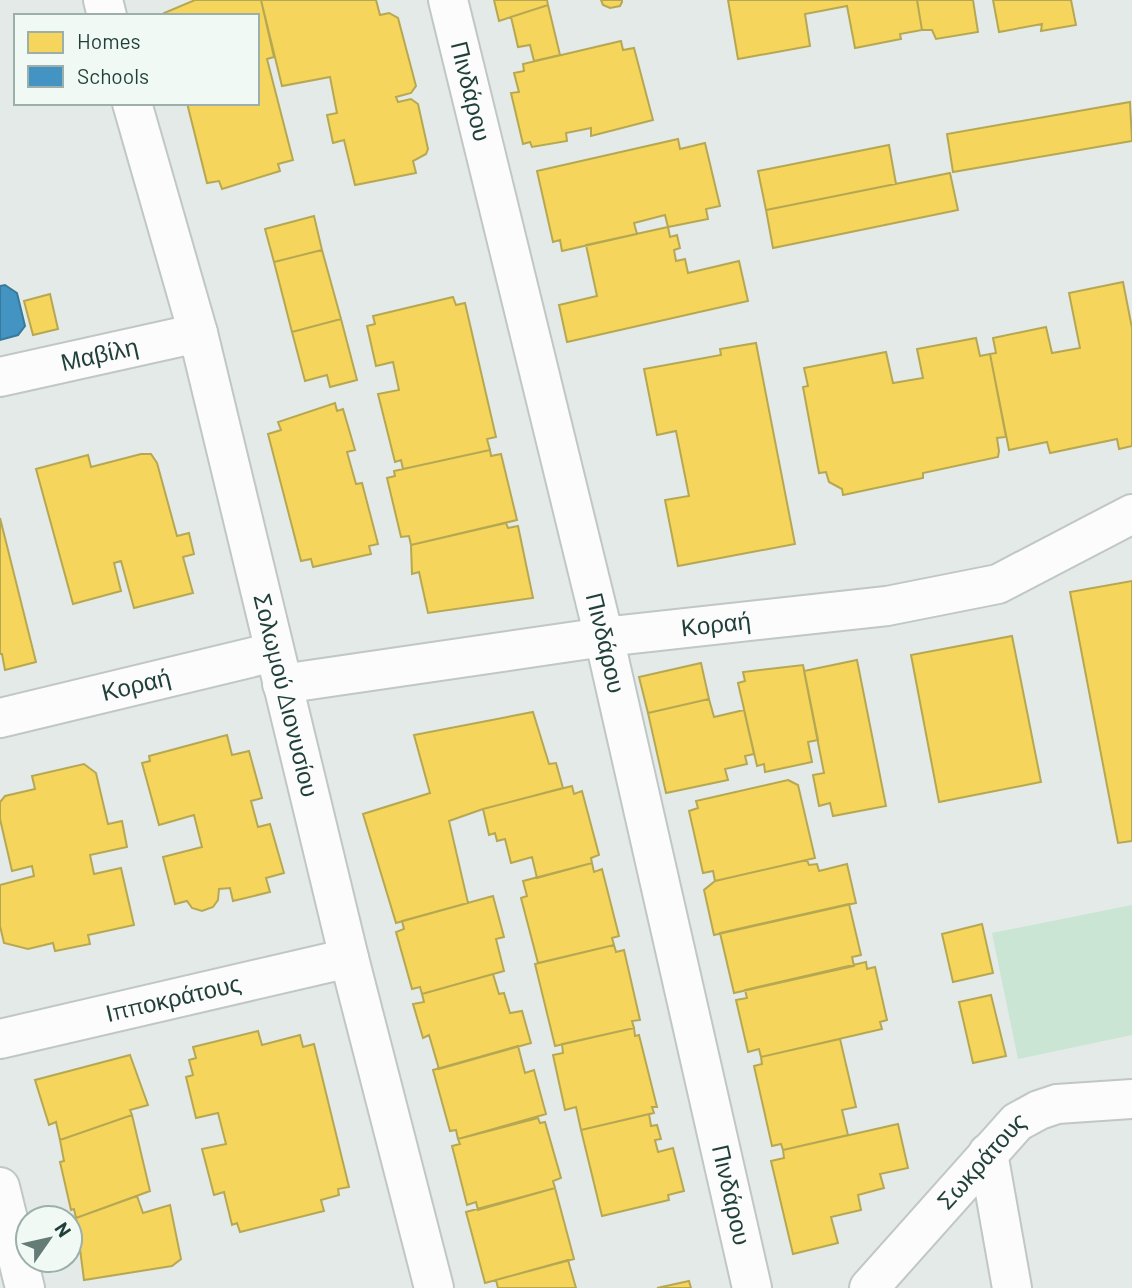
<svg xmlns="http://www.w3.org/2000/svg" width="1132" height="1288" viewBox="0 0 1132 1288" font-family="Barlow,sans-serif">
  <rect width="100%" height="100%" fill="#e3eae7"/>
  <path fill="#cae5d4" d="M1132,905V1035L1018,1059L992,933Z"/>
  <path fill="#f6d55c" stroke="#b6a852" stroke-width="2" d="M195,0H261L274,57L267,59L293,160L278,164L280,171L222,189L219,181L207,183L187,103H257V16H165L164,13Z
    M261,0H376L380,15L389,13L398,18L416,86L411,93L396,97L398,102L411,99L418,104L428,149L426,154L413,161L416,173L355,185L344,140L333,143L327,115L337,113L330,77L282,86Z
    M494,0H547L548,5L499,21Z
    M601,0H622V2L620,6L610,8L603,5Z
    M728,0H917L922,30L900,34L901,39L855,48L847,6L805,14L810,46L738,59Z
    M917,0H973L978,32L936,39L932,30H922Z
    M993,0H1071L1076,25L1041,31L1042,24L999,32Z
    M548,5L560,55L534,61L530,45L518,47L511,17Z
    M621,41L623,50L634,48L653,120L591,136V128L566,133L567,141L532,147L530,142L523,144L511,93L519,92L514,73L524,71L523,64Z
    M1130,102L1132,141L953,172L947,134Z
    M678,139L680,149L705,143L720,206L706,209L708,219L668,227L665,215L634,223L637,234L562,251L560,240L553,242L537,171Z
    M889,145L896,184L766,210L758,171Z
    M950,173L958,210L773,248L766,210Z
    M314,216L322,250L274,262L265,229Z
    M668,227L670,237L677,235L680,248L674,250L676,261L685,259L688,273L739,261L748,301L567,342L559,305L597,296L586,245Z
    M322,250L341,319L292,332L274,262Z
    M1123,282L1132,328V446L1119,449L1117,439L1050,453L1047,442L1009,450L990,354L996,353L993,338L1046,327L1052,353L1080,348L1069,293Z
    M50,294L58,329L33,335L24,301Z
    M453,297L456,305L465,303L496,437L487,439L490,450L403,469L401,460L395,462L378,394L399,390L393,362L376,366L367,326L375,324L373,316Z
    M341,319L357,380L330,387L327,375L305,381L292,332Z
    M976,338L980,356L990,354L1006,437L997,438L999,451L998,457L923,473V478L843,495L842,489L829,482L826,472L819,473L803,387L808,386L804,368L886,352L893,383L923,378L917,349Z
    M756,343L795,544L678,566L665,500L689,496L676,431L657,435L644,369L721,355L720,349Z
    M335,403L337,411L343,409L355,450L347,452L356,484L362,483L378,544L369,546L371,554L313,567L311,559L301,561L268,434L281,430L278,422Z
    M490,450L491,456L501,454L517,520L411,545L409,536L401,537L387,478L395,476L394,471Z
    M141,454H151L157,463L177,536L189,533L194,554L183,557L193,593L134,608L121,561L114,563L121,591L73,604L36,469L88,455L91,467Z
    M0,518L36,662L5,670L2,654H0Z
    M506,523L508,528L518,526L533,598L428,613L419,572L412,574L411,545Z
    M1132,581V841L1118,843L1070,592Z
    M1012,636L1041,782L939,802L911,655Z
    M857,660L886,806L833,816L830,803L819,806L813,775L824,773L804,671Z
    M701,663L709,699L648,713L639,677Z
    M803,665L818,740L808,742L812,762L765,772L764,764L757,766L738,683L745,681L743,672Z
    M709,699L714,717L744,710L754,754L745,756L747,764L725,769L728,780L666,793L648,713Z
    M533,712L549,764L556,763L563,788L483,809L449,821L468,903L396,923L363,814L430,793L414,735Z
    M227,735L232,755L249,751L262,798L251,801L258,827L270,824L284,873L266,878L270,892L233,901L230,888L219,889L218,900L213,907L202,911L192,908L187,901L175,904L163,857L202,847L194,815L159,825L142,763L150,761L149,756Z
    M84,764L96,773L108,824L122,821L127,847L90,855L94,874L121,868L134,925L88,935L90,944L55,951L53,943L28,949L4,943L0,926V885L34,876L32,866L12,871L0,819V802L5,796L35,789L32,776Z
    M788,780L798,785L815,858L715,881L713,871L703,873L689,811L698,808L696,801Z
    M572,786L574,794L582,791L599,855L591,858L592,863L537,878L532,857L511,863L505,839L497,841L495,833L489,835L483,809Z
    M807,860L809,865L817,864L819,871L847,864L856,903L714,935L704,890L715,881Z
    M592,863L594,872L602,869L619,936L612,938L614,945L538,963L521,898L527,896L523,881Z
    M493,896L504,937L496,939L504,971L422,994L420,987L412,989L396,932L404,929L402,921Z
    M849,904L861,955L852,957L854,966L734,993L720,933Z
    M982,924L993,973L953,982L942,934Z
    M614,945L616,952L624,950L640,1020L632,1021L634,1028L555,1046L535,964Z
    M866,962L867,969L875,967L887,1020L880,1022L882,1029L761,1057L759,1049L748,1052L736,1000L747,998L745,990Z
    M493,974L499,994L504,993L510,1013L522,1011L531,1043L439,1069L429,1035L423,1038L413,1004L424,1002L422,994Z
    M991,995L1006,1056L973,1063L959,1002Z
    M634,1028L635,1036L639,1035L657,1107H652L654,1113L581,1130L576,1107L565,1110L553,1055L563,1053L562,1044Z
    M258,1031L262,1045L300,1035L303,1047L314,1044L349,1187L338,1189L339,1195L321,1200L324,1211L240,1232L237,1223L232,1225L224,1192L214,1195L202,1149L226,1144L218,1113L196,1118L186,1077L193,1075L189,1060L196,1058L193,1047Z
    M840,1039L856,1107L842,1110L848,1135L783,1150L781,1144L772,1146L754,1066L762,1064L761,1057Z
    M518,1046L525,1073L534,1070L546,1114L458,1139L456,1130L450,1131L433,1070Z
    M130,1055L148,1105L130,1110L132,1115L60,1140L56,1122L49,1125L35,1080Z
    M649,1114L651,1126L657,1125L661,1139L655,1140L658,1152L673,1148L684,1191L668,1195L669,1200L602,1216L581,1130Z
    M132,1115L150,1191L76,1218L74,1209L71,1210L60,1162L64,1161L60,1140Z
    M538,1118L540,1123L545,1122L561,1178L553,1181L555,1188L478,1210L476,1202L467,1205L452,1146L460,1144L458,1139Z
    M898,1124L908,1168L880,1174L884,1188L858,1195L861,1210L831,1217L838,1243L793,1254L771,1161L784,1158L783,1150Z
    M555,1188L574,1259L485,1283L466,1212Z
    M137,1196L143,1213L170,1205L181,1259L172,1266L84,1280L76,1218Z
    M568,1260L576,1288H498L496,1280Z
    M689,1281L691,1288H657Z"/>
  <path fill="#4393c3" stroke="#387a9a" stroke-width="2" d="M5,285L17,293L25,326L18,335L0,340V286Z"/>
  <g fill="none" stroke-linecap="round" stroke-linejoin="round">
    <g stroke="#c0c7c4" stroke-width="42">
      <g id="minor">
        <path d="M103,0L107,16"/>
        <path id="s1" d="M448,0L604,637L752,1288"/>
        <path id="s2" d="M132,103L198,333L349,958L434,1288"/>
        <path id="s3" d="M0,377L198,333"/>
        <path id="s4" d="M282,684L604,637L887,606L998,584L1132,514"/>
        <path id="s5" d="M0,718L274,652"/>
        <path id="s6" d="M0,1039L349,958"/>
        <path d="M988,1153L1012,1288"/>
        <path d="M0,1187L25,1288"/>
        <path id="s7" d="M869,1288L1017,1122L1039,1110L1057,1104L1132,1099"/>
      </g>
    </g>
    <use href="#minor" stroke="#fbfcfb" stroke-width="38"/>
  </g>
  <g text-anchor="middle" stroke-width="7" stroke-linejoin="round" paint-order="stroke">
    <g font-size="24" fill="#1f3f39" stroke="#f1f9f5">
      <text dy="8" stroke="none"><textPath href="#s1" startOffset="94">Πινδάρου</textPath></text>
      <text dy="8" stroke="none"><textPath href="#s3" startOffset="102">Μαβίλη</textPath></text>
      <text dy="8" stroke="none"><textPath href="#s4" startOffset="438">Κοραή</textPath></text>
      <text dy="8" stroke="none"><textPath href="#s1" startOffset="662">Πινδάρου</textPath></text>
      <text dy="8" stroke="none"><textPath href="#s5" startOffset="140">Κοραή</textPath></text>
      <text dy="8" stroke="none"><textPath href="#s2" startOffset="612">Σολωμού Διονυσίου</textPath></text>
      <text dy="8" stroke="none"><textPath href="#s6" startOffset="178">Ιπποκράτους</textPath></text>
      <text dy="8" stroke="none"><textPath href="#s7" startOffset="170">Σωκράτους</textPath></text>
      <text dy="8" stroke="none"><textPath href="#s1" startOffset="1228">Πινδάρου</textPath></text>
    </g>
  </g>
  <rect x="14" y="14" width="245" height="91" fill="#f1f9f5" stroke="#9dafaa" stroke-width="2"/>
  <rect x="28" y="32" width="35" height="21" fill="#f6d55c" stroke="#9dafaa" stroke-width="2"/>
  <text x="77" y="49" font-size="21" fill="#1f3f39">Homes</text>
  <rect x="28" y="66" width="35" height="21" fill="#4393c3" stroke="#9dafaa" stroke-width="2"/>
  <text x="77" y="84" font-size="21" fill="#1f3f39">Schools</text>
  <g transform="translate(49 1239) rotate(56)"><circle r="33" fill="#f1f9f5" stroke="#9dafaa" stroke-width="2"/>
  <path d="M0-5L12 26L0 18L-12 26Z" fill="#647b76"/>
  <text y="-10" font-size="19" font-weight="bold" text-anchor="middle" fill="#1f3f39">N</text>
  </g>
</svg>
